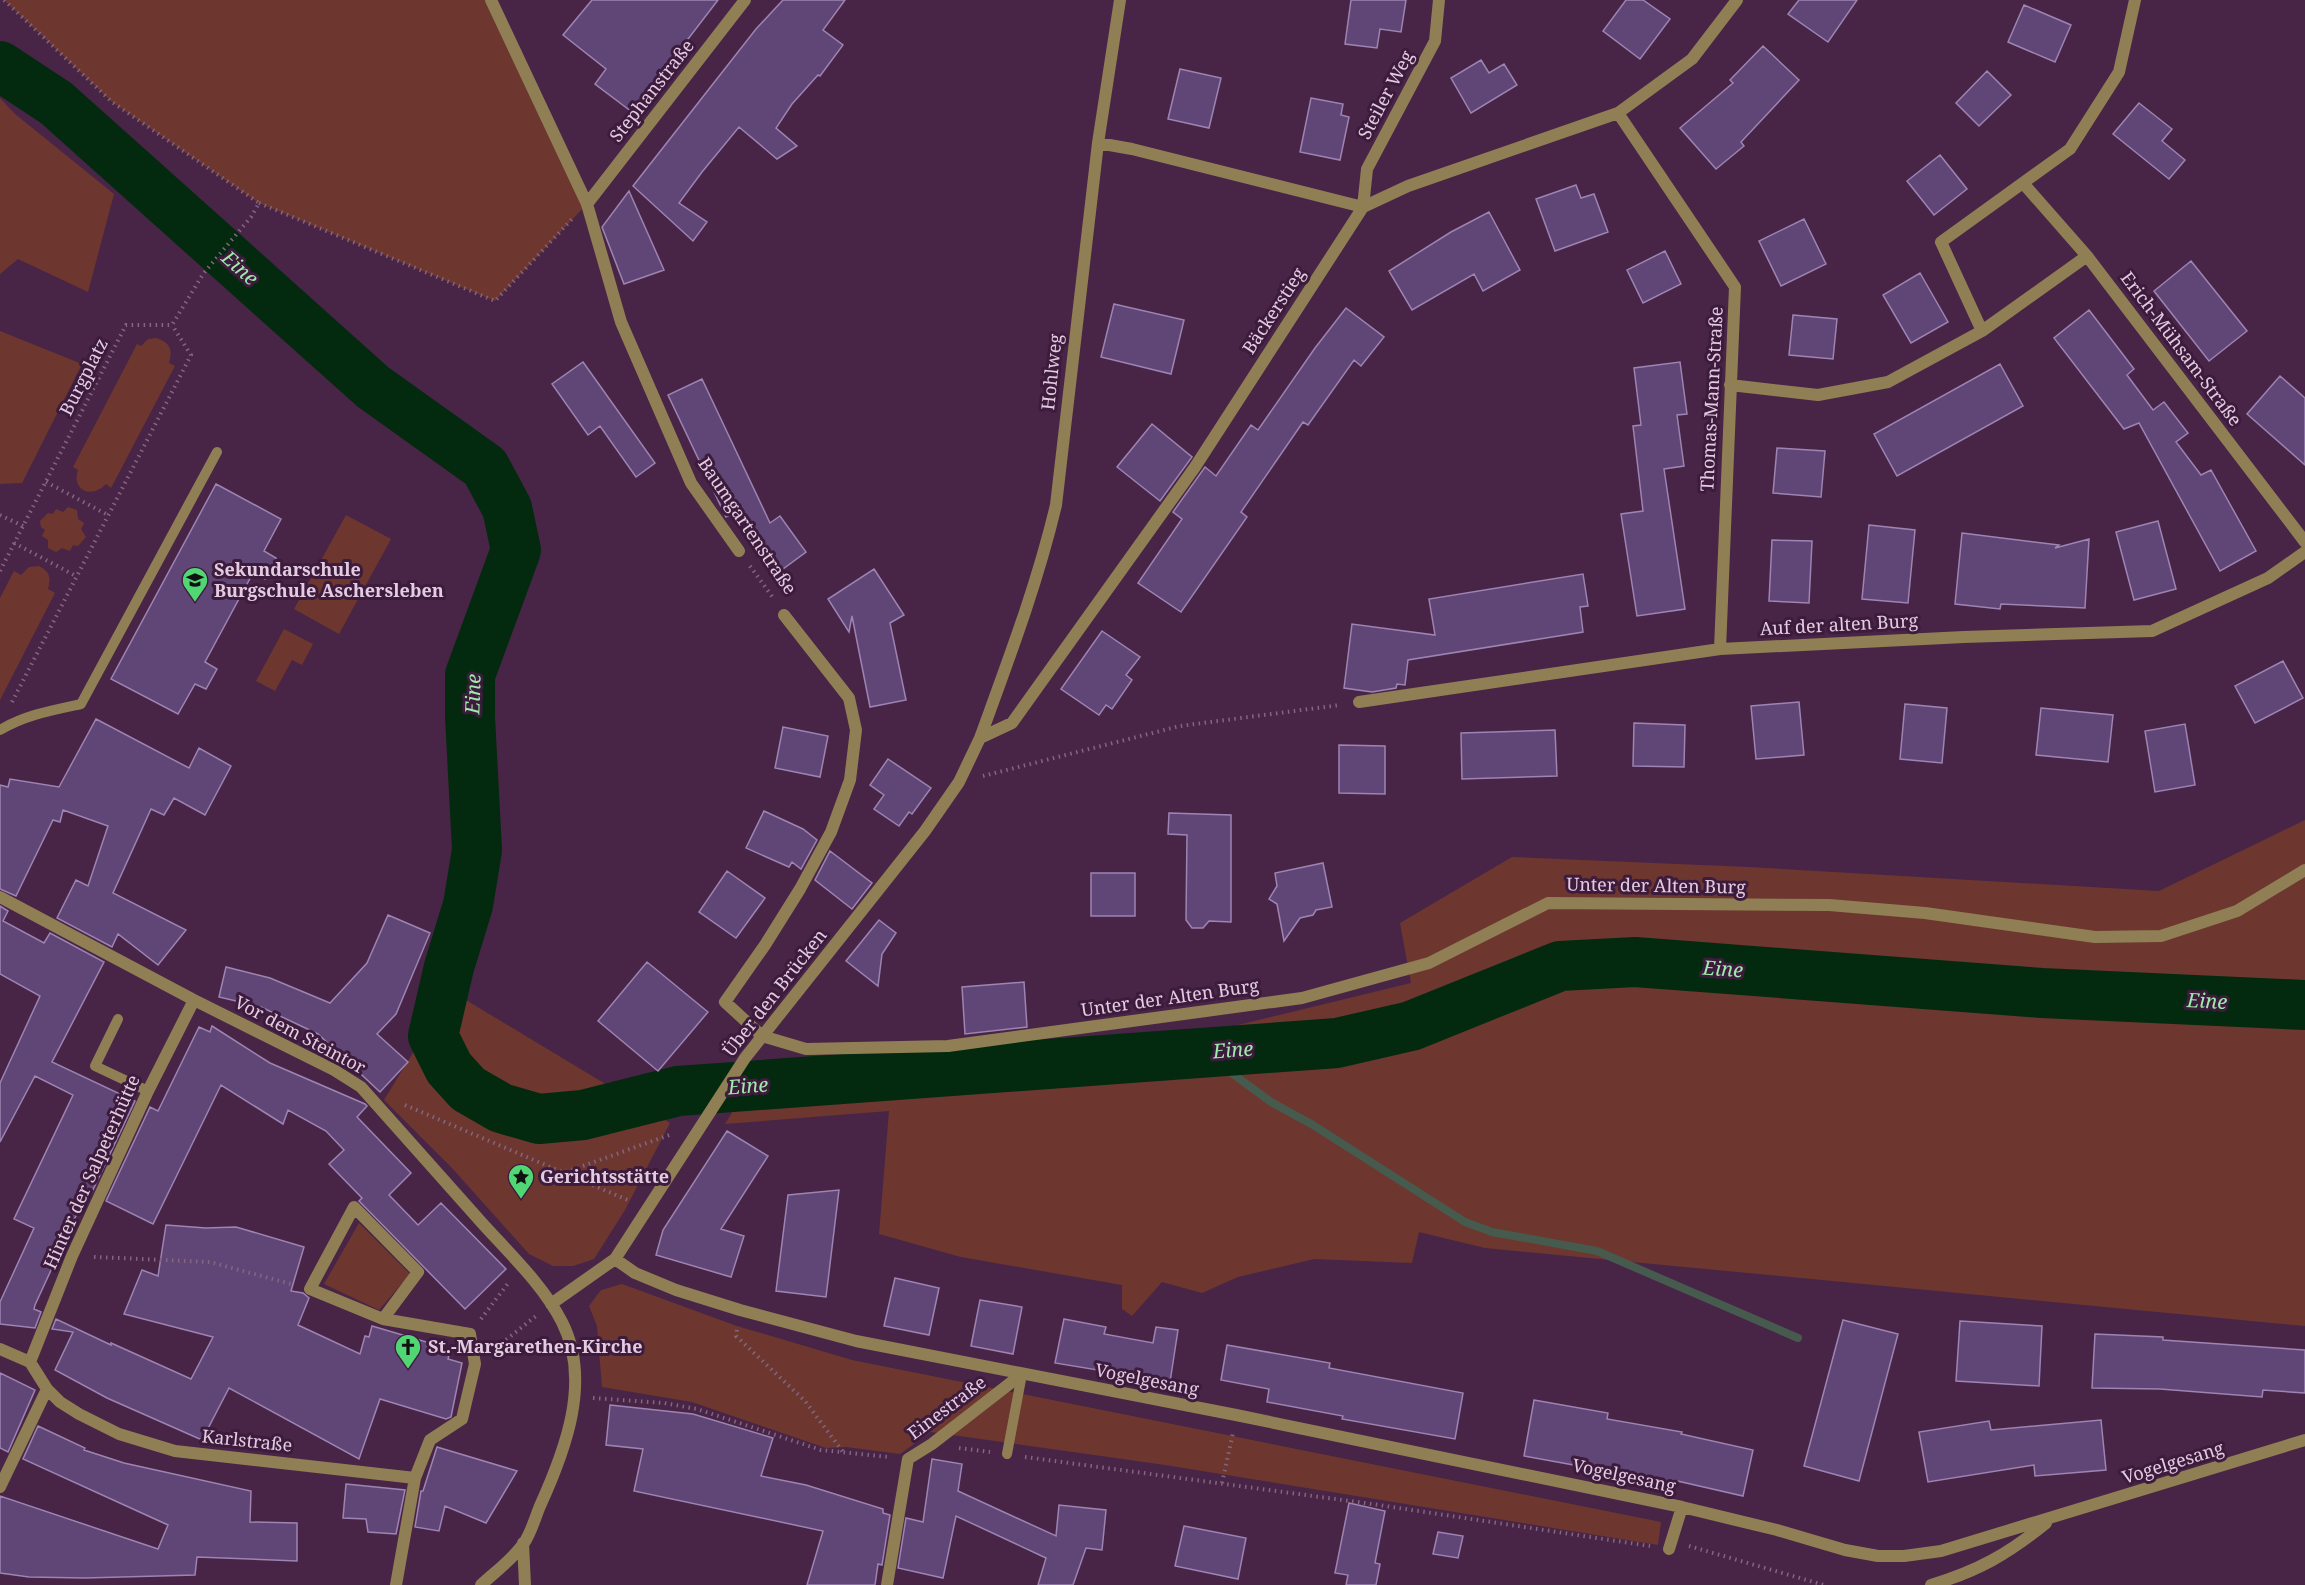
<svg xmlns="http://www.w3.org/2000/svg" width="2305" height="1585" viewBox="0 0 2305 1585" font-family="'Noto Serif',serif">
  <rect width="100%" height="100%" fill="#482546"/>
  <path fill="#6d372f" d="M4,0H491L587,204L495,301L259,203L112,102Z
    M0,98L15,114L114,194L88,292L18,259L0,274Z
    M0,331L82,364L22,483L0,484Z
    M157,338C170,343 173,349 169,363L175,366L111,488L106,484C92,499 71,491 78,470L73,467L137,344L141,346L148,339Z
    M68,507L77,510L78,519L84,523L81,529L86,537L78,546L73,545L70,551L62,548L56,552L48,548V540L42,536L45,530L41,527L40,521L48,513L53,514L56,509L63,512Z
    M346,515L391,539L339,634L294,609Z
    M39,566C50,572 51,577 48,589L55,593L0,700V598L14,571L21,575L29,567Z
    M284,629L313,644L302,665L292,660L275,691L256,681Z
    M2305,820V1326L1485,1248L1419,1232L1412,1263L1314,1259L1238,1277L1202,1293L1162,1282L1132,1316L1122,1309V1285L961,1257L879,1234L889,1111L725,1124L760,1067L956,1060L1230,1027L1411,983L1400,923L1512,857L1748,867L2159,891Z
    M451,991L670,1123L625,1210L594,1259L573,1266H553L529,1254L452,1168L384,1100Z
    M359,1223L410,1274L379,1310L324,1284Z
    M622,1284L734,1325L852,1360L1661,1522L1658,1545L1165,1465L931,1432L900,1454L846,1447L826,1448L692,1402L602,1387L597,1326L589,1306L601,1290Z"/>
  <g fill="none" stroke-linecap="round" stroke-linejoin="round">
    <path stroke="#465b4e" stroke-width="8" d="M1203,1052L1271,1102L1313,1125L1465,1222L1492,1232L1597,1251L1798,1338"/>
    <path stroke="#032a0f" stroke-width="50" d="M0,66L56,103L373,387L485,467L507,508L516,550L470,675V717L477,850L468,905L449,967L433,1036L449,1068L468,1089L501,1108L539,1119L583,1115L678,1091L1337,1043L1411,1026L1560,966L1635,962L2042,993L2305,1005"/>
  </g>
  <path fill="#604676" stroke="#9d84b2" stroke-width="1.5" d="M592,0H718L632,112L595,84L606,69L563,35Z
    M783,0H845L823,30L843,45L820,76L818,75L792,104L776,128L797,146L777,159L739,127L702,172L679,203L707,222L693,241L633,186L756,29Z
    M1351,0H1406L1401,32L1380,29L1377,48L1345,44Z
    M1626,0H1643L1670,19L1640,59L1603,31Z
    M1799,0H1857L1828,42L1788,14Z
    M2024,5L2071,25L2055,62L2008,42Z
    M1763,46L1799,80L1741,142L1744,146L1716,169L1680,128L1733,83L1730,80Z
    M1481,60L1489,73L1504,64L1517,85L1471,113L1451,78Z
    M1180,69L1221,78L1209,128L1168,119Z
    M1987,71L2011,95L1979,126L1956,103Z
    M1311,98L1343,104L1341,115L1349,117L1340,160L1300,152Z
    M2139,103L2172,129L2162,141L2185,160L2169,179L2113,134Z
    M1940,155L1967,189L1934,215L1907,181Z
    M1576,185L1581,198L1594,194L1608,232L1555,251L1536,199Z
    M629,191L664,270L624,284L602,227Z
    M1489,212L1520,270L1483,291L1474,274L1412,310L1389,271L1451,232Z
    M1804,219L1826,264L1781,286L1759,241Z
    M1665,251L1681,284L1643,303L1627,270Z
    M2191,261L2247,331L2209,361L2154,291Z
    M1920,273L1948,322L1911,343L1883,295Z
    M1114,304L1184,320L1171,374L1101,357Z
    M1346,308L1384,337L1361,366L1354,360L1308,425L1303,422L1241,512L1247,517L1181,612L1138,583L1182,519L1173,512L1205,467L1216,476L1251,425L1258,430L1315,348Z
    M2089,310L2134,369L2127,375L2153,410L2164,402L2188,433L2176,442L2201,475L2211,470L2256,551L2220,571L2139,423L2124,429L2054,338Z
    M1793,315L1837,319L1833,359L1789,355Z
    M583,362L655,463L636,477L600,426L588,435L552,384Z
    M1680,362L1687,414L1677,415L1684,466L1664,469L1685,609L1637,616L1621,514L1643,511L1633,426L1641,425L1634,368Z
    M2000,364L2023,406L1897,476L1874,434Z
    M2280,376L2305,398V465L2247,414Z
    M702,379L770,523L780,516L806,552L783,569L740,510L726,517L668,395Z
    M1152,424L1192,457L1160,501L1117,467Z
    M1777,448L1825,451L1821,497L1773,493Z
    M216,484L281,519L264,551L276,558L265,579L253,573L205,662L217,669L206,689L195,684L178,714L111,679Z
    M2158,521L2176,589L2134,600L2116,532Z
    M1869,525L1915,530L1908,603L1862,599Z
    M1962,533L2059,545L2055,548L2089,539L2085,608L2001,604L2000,609L1955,604Z
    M1772,540L1812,541L1809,603L1769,601Z
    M874,569L904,615L890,623L906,700L870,707L852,616L849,632L828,599Z
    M1583,574L1588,606L1580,607L1583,632L1408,660L1405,685L1397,684L1396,688L1372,692L1344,688L1352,624L1435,635L1429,599Z
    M1102,631L1140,657L1126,675L1132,680L1112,709L1106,705L1099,715L1061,689Z
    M2283,661L2303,698L2255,723L2235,686Z
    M1799,702L1804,755L1756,759L1751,706Z
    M1905,704L1947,708L1942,763L1900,759Z
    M2041,708L2113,715L2108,762L2036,755Z
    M96,719L189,768L199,748L231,766L205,815L174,798L164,815L151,809L113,893L186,930L158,965L118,934L112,947L57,918L76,880L88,886L108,826L63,810L60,822L53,820L16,896L0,889V785L8,787L10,779L59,787Z
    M1634,723L1685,725L1684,767L1633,766Z
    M2185,724L2195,785L2155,792L2145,731Z
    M783,727L828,736L820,777L775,768Z
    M1555,730L1557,776L1462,779L1461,733Z
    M1339,745L1385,746V794L1339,793Z
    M888,759L931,788L912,814L909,812L899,826L874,809L884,795L870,785Z
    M764,811L803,829L817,840L801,869L792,862L789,867L746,848Z
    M1169,813L1231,815V922L1209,921L1203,928H1192L1186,920L1187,835L1168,834Z
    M830,851L872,883L852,909L815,880Z
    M1323,863L1332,907L1316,910L1313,915L1300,918L1284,941L1277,904L1269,899L1277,886L1275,873Z
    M727,871L765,898L736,938L699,912Z
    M1091,873H1135V916H1091Z
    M0,906L8,911L3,921L44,943L50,933L104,962L52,1062L135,1101L91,1194L87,1192L35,1305L34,1309L41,1312L35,1328L0,1324V1302L34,1228L14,1219L73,1095L35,1076L0,1142V1083L40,996L0,974Z
    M388,915L430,933L396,1014L377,1034L408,1062L380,1092L318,1034L261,1007L219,997L226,967L270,978L330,1003L367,963Z
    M879,920L896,933L882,954L878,986L846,961Z
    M647,962L708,1012L658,1071L598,1021Z
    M1024,982L1027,1027L965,1034L962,987Z
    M212,1026L270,1063L365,1104L367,1106L357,1117L411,1173L389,1195L418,1225L441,1203L506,1269L465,1309L359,1201L362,1198L329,1164L344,1150L326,1131L288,1110L283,1124L221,1085L153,1224L106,1201L150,1107L158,1111L199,1027L210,1032Z
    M727,1131L768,1156L721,1229L744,1236L731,1277L656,1255L663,1230Z
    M839,1190L826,1297L776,1291L788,1195Z
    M166,1225L206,1228L236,1227L304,1247L291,1291L303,1293L309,1298L298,1325L360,1354L365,1336L369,1337L372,1326L430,1343L427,1346L450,1351L448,1359L462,1363L451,1417L446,1419L380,1399L359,1459L229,1388L202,1440L107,1398L55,1370L73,1332L52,1329L56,1319L111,1345V1343L191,1379L213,1337L124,1314L142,1270L158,1276Z
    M895,1278L939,1288L929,1335L884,1326Z
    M980,1300L1022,1307L1013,1354L971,1346Z
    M1064,1319L1106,1327L1104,1334L1153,1343L1156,1327L1178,1330L1170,1382L1055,1363Z
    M1843,1320L1898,1334L1859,1481L1804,1466Z
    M1960,1321L2042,1326L2039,1386L1956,1381Z
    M2095,1334L2163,1337V1340L2305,1350V1393L2263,1390L2262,1397L2160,1389L2092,1388Z
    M1227,1345L1330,1363L1329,1368L1463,1393L1455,1439L1342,1419L1343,1416L1267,1402L1269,1389L1221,1380Z
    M0,1373L35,1390L8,1452L0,1448Z
    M1534,1400L1608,1413L1607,1419L1682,1432L1681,1434L1753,1450L1743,1496L1673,1480V1483L1524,1456Z
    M610,1405L693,1414L773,1438L761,1476L806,1485L883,1509V1513L890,1515L882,1565L878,1564L875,1585H807L823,1531L634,1491L643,1449L606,1445Z
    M2101,1420L2106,1470L2035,1476L2034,1465L1928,1482L1919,1432L1989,1421L1991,1430Z
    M38,1426L85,1448L84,1450L124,1463L251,1491L250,1522L297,1523V1561L197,1557L195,1575L85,1578L29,1577L0,1573V1496L158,1549L168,1525L23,1459Z
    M437,1447L517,1471L486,1523L445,1506L439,1531L415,1527L421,1491H423Z
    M932,1459L962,1464L958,1491L1056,1536L1059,1505L1106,1510L1102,1550L1086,1548L1073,1585H1038L1046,1558L956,1516L943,1578L898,1568L906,1518L923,1522Z
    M346,1484L405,1490L396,1534L368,1532L366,1519L343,1518Z
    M1349,1503L1385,1511L1375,1563L1380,1564L1376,1585H1346L1348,1575L1335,1573Z
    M1184,1526L1246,1538L1238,1579L1175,1566Z
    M1438,1532L1463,1536L1458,1558L1433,1554Z"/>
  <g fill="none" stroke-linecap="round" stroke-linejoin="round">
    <path stroke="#846582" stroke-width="4" stroke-dasharray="1.5 4.5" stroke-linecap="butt" d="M4,0L112,102L259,203L251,217L203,274L172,325
      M259,203L495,301L572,219
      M46,482L108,515
      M0,515L23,526
      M14,543L76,576
      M750,566L774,599
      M0,571L126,325H172
      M12,702L191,355L172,325
      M983,776L1180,726L1340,705
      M405,1105L630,1201
      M566,1172L672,1134
      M94,1257L210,1262L291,1284
      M481,1319L509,1282
      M737,1330L736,1336L805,1401L843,1452
      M492,1351L536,1316
      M593,1398L664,1403L697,1409L821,1450L889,1457
      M959,1448L990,1452
      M1025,1457L1372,1504L1650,1546
      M1222,1483L1233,1433
      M1689,1546L1824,1585"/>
    <path stroke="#907f54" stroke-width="10" d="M0,730C25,715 53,710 81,704L217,452
      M118,1019L95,1066L148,1091
      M1007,1454L1022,1374"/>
    <path stroke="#907f54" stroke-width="12" d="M491,0L587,204L621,322L691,483L739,551
      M1618,113L1735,287L1720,649
      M1098,143L1132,149L1363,207
      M2023,183L2087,256L2305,542
      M587,204L745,0
      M1363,207L1367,169L1435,41L1439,0
      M1982,331L1941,242L2070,149L2119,72L2135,0
      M1730,385L1818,395L1888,382L1982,331L2087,256
      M784,615L849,698L856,730L850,780L831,832L800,889L765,945L725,1002L762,1036L806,1049L948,1046L1302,998L1429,963L1548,903L1829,905L1925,913L2095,937L2161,936L2237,911L2305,870
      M1359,702L1720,649L1964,637L2152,631L2268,578L2305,552
      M980,738C1008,661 1037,585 1056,505L1098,143L1120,0
      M0,897L194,1000L334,1070L361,1087C402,1133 442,1178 482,1223C510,1254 543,1285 562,1322C592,1381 565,1451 540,1506C535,1518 531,1533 524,1543C513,1559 495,1572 481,1585
      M615,1259L635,1273L676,1290L740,1310L856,1341L1236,1415L1682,1507L1777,1530L1845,1550L1878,1556H1904L1941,1551L2305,1440
      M551,1304L615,1259L745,1058L925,831L959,782L980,738L1012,723L1195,467L1363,207L1408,186L1618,113L1692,59L1737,0
      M383,1319L418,1272L354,1207L310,1289L383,1319L470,1334L475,1364L462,1419L430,1440L415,1478
      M0,1349L30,1362L47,1389L60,1402L79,1414L119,1434L175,1451L415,1478L396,1585
      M30,1362L72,1256L148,1091L194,1000
      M0,1487L47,1389
      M523,1543L525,1585
      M1669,1549L1682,1507
      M887,1585L908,1459L932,1444L1022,1374
      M1931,1585C1978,1571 2008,1554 2046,1523"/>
  </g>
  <defs>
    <g id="school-pin" transform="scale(1.35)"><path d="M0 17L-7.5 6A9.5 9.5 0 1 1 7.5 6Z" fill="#51d674" stroke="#3d1b3c"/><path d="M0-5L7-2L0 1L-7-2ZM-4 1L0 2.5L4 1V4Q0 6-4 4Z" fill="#111"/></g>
    <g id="sight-pin" transform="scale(1.35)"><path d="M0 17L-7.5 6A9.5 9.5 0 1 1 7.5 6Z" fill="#51d674" stroke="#3d1b3c"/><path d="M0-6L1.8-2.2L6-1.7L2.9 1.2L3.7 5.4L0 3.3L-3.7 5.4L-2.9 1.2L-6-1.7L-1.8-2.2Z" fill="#111"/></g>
    <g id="church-pin" transform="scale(1.35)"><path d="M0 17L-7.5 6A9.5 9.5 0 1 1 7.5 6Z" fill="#51d674" stroke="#3d1b3c"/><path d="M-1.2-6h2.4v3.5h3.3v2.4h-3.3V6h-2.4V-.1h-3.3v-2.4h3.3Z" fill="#111"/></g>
  </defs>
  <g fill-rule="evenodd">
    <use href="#school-pin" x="195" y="580"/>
    <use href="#sight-pin" x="521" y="1177"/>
    <use href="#church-pin" x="408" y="1347"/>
  </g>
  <g text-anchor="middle" stroke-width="6" stroke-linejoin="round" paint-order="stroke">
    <g font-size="18" fill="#e3cce1" stroke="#3d1b3c">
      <text transform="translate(652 91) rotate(-52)" y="6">Stephanstraße</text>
      <text transform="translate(1386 95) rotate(-62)" y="6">Steiler Weg</text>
      <text transform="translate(1274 311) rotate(-57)" y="6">Bäckerstieg</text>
      <text transform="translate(2181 349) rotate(53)" y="6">Erich-Mühsam-Straße</text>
      <text transform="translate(1052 372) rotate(-84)" y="6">Hohlweg</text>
      <text transform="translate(84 377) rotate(-63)" y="6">Burgplatz</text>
      <text transform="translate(1712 399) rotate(-87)" y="6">Thomas-Mann-Straße</text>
      <text transform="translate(747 526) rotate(56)" y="6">Baumgartenstraße</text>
      <text transform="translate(1839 625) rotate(-3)" y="6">Auf der alten Burg</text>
      <text transform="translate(1656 886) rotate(1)" y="6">Unter der Alten Burg</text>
      <text transform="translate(775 993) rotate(-52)" y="6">Über den Brücken</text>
      <text transform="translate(1170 998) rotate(-8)" y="6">Unter der Alten Burg</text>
      <text transform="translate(300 1035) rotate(28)" y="6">Vor dem Steintor</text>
      <text transform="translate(92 1172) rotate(-66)" y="6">Hinter der Salpeterhütte</text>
      <text transform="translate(1147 1380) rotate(11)" y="6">Vogelgesang</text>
      <text transform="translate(947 1408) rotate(-37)" y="6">Einestraße</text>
      <text transform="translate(247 1441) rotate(6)" y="6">Karlstraße</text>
      <text transform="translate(2173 1463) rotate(-17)" y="6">Vogelgesang</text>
      <text transform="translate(1624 1476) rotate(12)" y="6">Vogelgesang</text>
    </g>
    <g font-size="18" font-weight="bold" fill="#e3cce1" stroke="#3d1b3c" text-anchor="start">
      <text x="214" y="576">Sekundarschule<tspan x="214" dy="21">Burgschule Aschersleben</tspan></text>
      <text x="540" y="1183">Gerichtsstätte</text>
      <text x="428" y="1353">St.-Margarethen-Kirche</text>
    </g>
    <g font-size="20" font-style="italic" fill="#9feaac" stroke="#3d1b3c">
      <text transform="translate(240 268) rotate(42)" y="7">Eine</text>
      <text transform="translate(473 694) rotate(-88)" y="7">Eine</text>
      <text transform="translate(1723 969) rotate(4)" y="7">Eine</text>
      <text transform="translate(2207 1001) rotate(3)" y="7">Eine</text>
      <text transform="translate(1233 1050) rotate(-4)" y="7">Eine</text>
      <text transform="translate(748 1086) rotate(-4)" y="7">Eine</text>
    </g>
  </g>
</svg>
